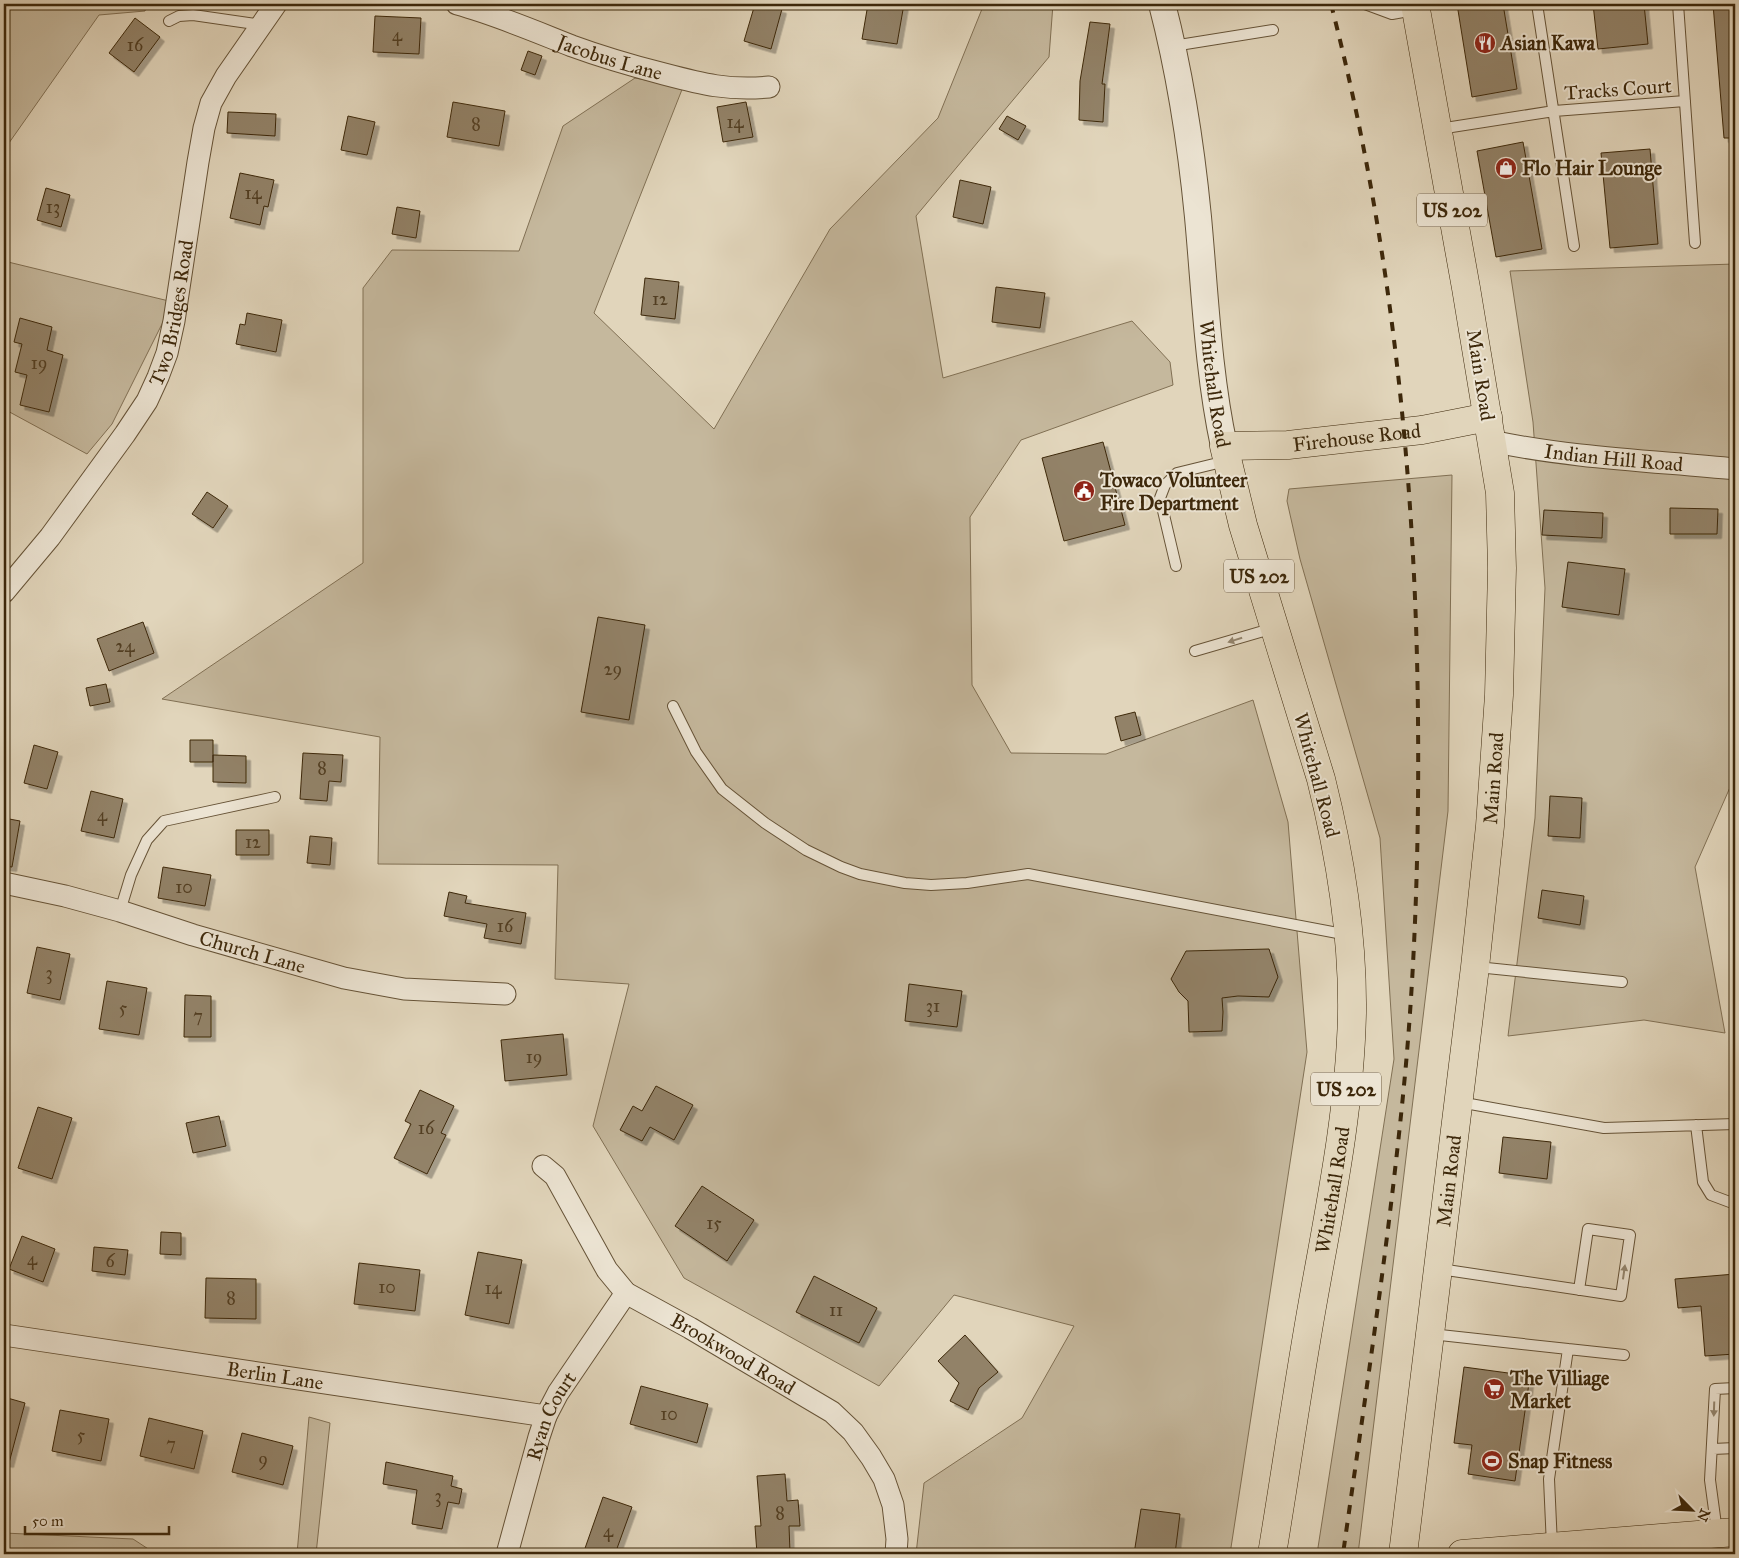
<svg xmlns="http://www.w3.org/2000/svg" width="1739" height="1558" viewBox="0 0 1739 1558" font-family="'IM FELL Great Primer',serif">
  <defs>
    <filter id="shadow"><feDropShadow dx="4.5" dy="4.5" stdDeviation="0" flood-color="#0004"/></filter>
  </defs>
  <rect width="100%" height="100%" fill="#e1d5bb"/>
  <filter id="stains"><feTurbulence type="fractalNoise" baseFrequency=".004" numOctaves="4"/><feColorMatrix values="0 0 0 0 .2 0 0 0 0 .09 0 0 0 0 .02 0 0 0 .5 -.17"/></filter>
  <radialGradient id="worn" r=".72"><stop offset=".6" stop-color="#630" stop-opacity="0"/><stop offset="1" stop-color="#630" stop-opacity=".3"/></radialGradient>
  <path fill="#c5b89d" stroke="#817054" d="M4,4H147L145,11L99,15L4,150Z
    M984,4H1053L1049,57L916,216L943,378L1132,321L1170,362L1173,385L1021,440L970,517L972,685L1011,753L1106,754L1253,700L1288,822L1307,1052L1230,1554H916L924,1483L1022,1418L1074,1326L954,1295L879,1386L684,1278L593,1126L629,984L555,979L558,865L378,864L380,737L162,699L363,563V288L392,250L519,251L563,126L635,78L683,87L594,313L714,429L830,229L938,118Z
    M4,261L173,302L112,424L87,454L4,409Z
    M1735,264V776L1695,867L1725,1033L1644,1020L1508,1036L1535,818L1545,588L1533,422L1510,271Z
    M1452,475L1448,811L1358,1554H1317L1394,1059L1380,838L1300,559L1287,501L1289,489Z
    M309,1417L330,1423L316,1554H297Z
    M4,1533L133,1539L156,1554H4Z"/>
  <path fill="#928267" stroke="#3d280b" filter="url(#shadow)" d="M755,4H763L782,9L771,49L744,41Z
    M868,4H904L897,44L862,39Z
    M1457,4H1503L1517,89L1472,97Z
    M1593,4H1644L1648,44L1598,49Z
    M1713,4H1735V138H1724Z
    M375,16L421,18L419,54L373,52Z
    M135,18L160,37L134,72L109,53Z
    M1090,22L1110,24L1102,84H1105L1103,122L1079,120L1080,81Z
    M528,51L542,56L535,75L521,70Z
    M453,102L505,111L499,146L447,137Z
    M746,102L753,137L723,142L717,107Z
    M228,112L276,114L275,136L227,133Z
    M348,116L375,122L367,155L341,150Z
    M1007,116L1026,126L1018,140L999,129Z
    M1523,142L1542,249L1496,257L1477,151Z
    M1650,149L1658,244L1610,248L1601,153Z
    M240,173L274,180L268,207L264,206L260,225L230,218Z
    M960,180L991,187L983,224L953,217Z
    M46,188L70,195L61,227L37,220Z
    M397,207L420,211L416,238L392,234Z
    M645,278L679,282L675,319L641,315Z
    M996,287L1045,293L1040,328L992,322Z
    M247,313L282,320L276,352L236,344L240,324L245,325Z
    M20,318L52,327L47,350L63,355L49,412L20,405L27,375L15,372L22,344L14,342Z
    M1103,442L1125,525L1064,541L1042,458Z
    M207,492L228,506L213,528L192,514Z
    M1670,508L1718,509L1717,534H1670Z
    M1544,510L1603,513L1602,538L1542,535Z
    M1568,562L1625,569L1619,615L1562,607Z
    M598,617L645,625L629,720L581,712Z
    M143,622L154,653L109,671L97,639Z
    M106,684L110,702L90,706L86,688Z
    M1135,712L1141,735L1121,741L1115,717Z
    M190,740H213V762H190Z
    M34,745L58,752L47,789L24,783Z
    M303,753L343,755L341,782L329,781L327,801L300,799Z
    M213,755L246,756V783L213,782Z
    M91,791L123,799L114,838L81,831Z
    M1550,796L1582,798L1580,838L1548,836Z
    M4,818L20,821L12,867L4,866Z
    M236,830H269V855H236Z
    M310,836L332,838L330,865L307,863Z
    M163,867L211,875L205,906L158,898Z
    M1542,890L1584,896L1580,925L1538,918Z
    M449,892L467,896L465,903L526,913L521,944L484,938L487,924L444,916Z
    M37,947L70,954L60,1000L27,993Z
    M1269,949L1278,977L1269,997L1238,996L1222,998L1223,1012L1222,1031L1189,1032L1188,1001L1179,992L1171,979L1186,951Z
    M107,981L147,988L139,1035L99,1029Z
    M909,984L962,991L957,1027L905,1021Z
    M185,995L211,996V1037H184Z
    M563,1034L567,1075L505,1081L501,1040Z
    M656,1086L693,1105L674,1140L650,1127L642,1141L620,1130L633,1106L642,1111Z
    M420,1090L454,1106L441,1133L446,1135L427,1174L394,1158L411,1124L405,1121Z
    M38,1107L72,1118L52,1179L18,1168Z
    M219,1116L226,1146L193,1153L186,1123Z
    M1503,1137L1551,1142L1547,1179L1499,1173Z
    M702,1186L754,1220L727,1261L675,1226Z
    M161,1232L181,1233V1255L160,1254Z
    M22,1236L55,1249L43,1282L9,1269Z
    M94,1247L128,1250L125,1275L92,1271Z
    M478,1252L522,1260L509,1324L465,1315Z
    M359,1263L420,1270L415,1311L354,1304Z
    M1735,1274V1354L1705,1356L1701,1306L1678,1308L1675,1279Z
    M814,1276L877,1308L859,1343L796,1312Z
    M206,1278L256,1279V1319L205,1318Z
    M965,1335L998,1372L979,1388L968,1410L950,1401L959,1383L938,1361Z
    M1464,1367L1530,1376L1515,1481L1468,1474L1472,1445L1454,1443Z
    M641,1386L708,1404L697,1443L630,1424Z
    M4,1397L25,1403L9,1463L4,1462Z
    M60,1410L109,1419L101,1461L52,1451Z
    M149,1418L203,1431L194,1469L140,1456Z
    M242,1433L293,1446L283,1485L232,1472Z
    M386,1462L453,1476L451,1486L462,1489L459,1504L448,1502L442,1529L412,1524L417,1490L383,1484Z
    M785,1474L787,1501L798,1500L800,1526H789L790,1552L757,1554L755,1526H761L757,1476Z
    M603,1497L632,1507L615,1554H583Z
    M1141,1509L1180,1514L1175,1554H1134Z"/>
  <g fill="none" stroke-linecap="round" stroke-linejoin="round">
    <g stroke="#665337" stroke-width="12">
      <path id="service" d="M1365,4L1392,14L1414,10
        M1537,4L1574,246
        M1678,4L1695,243
        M169,21L179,16L193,15L262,25
        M1173,46L1273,30
        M1439,129L1554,111L1685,101
        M1176,566L1160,498L1165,485L1177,473L1226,461
        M1195,651L1274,628
        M673,706L696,752L722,789L765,823L806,850L841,867L860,874L905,883L931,885L967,883L1028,874L1348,935
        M120,911L131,875L147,840L164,821L275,797
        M1477,967L1622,982
        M1459,1102L1604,1128L1735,1124
        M1696,1125L1703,1182L1711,1195L1735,1204
        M1440,1269L1621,1296L1630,1235L1588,1229L1579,1290
        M1431,1334L1568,1349L1549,1479L1552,1546
        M1568,1349L1624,1355
        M1713,1449L1735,1448
        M1717,1532L1710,1480L1715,1389L1735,1388"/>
    </g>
    <g stroke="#665337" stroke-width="23">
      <g id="minor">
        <path id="s1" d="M457,4C497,15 534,31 572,46C602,57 633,66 664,74C702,84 729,91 769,87"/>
        <path id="s2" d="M1491,441C1571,458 1654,461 1735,469"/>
        <path id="s3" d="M4,592L50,537L125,434L147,401L158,377L167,353L174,321L198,162L204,128L211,103L226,76L276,4"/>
        <path id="s4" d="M4,883L65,896L120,911L193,935L344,978L404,989L505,994"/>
        <path id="s5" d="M543,1166L555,1176L607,1270L626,1293L690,1328L832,1412L853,1432L871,1457L884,1479L893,1505L897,1539L896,1554"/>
        <path id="s6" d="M4,1335L546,1416"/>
        <path id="s7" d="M507,1554L539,1437L546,1416L558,1393L626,1293"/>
      </g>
    </g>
    <g stroke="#665337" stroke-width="28">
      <g id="tertiary">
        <path id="s8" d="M1162,4C1180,73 1191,145 1198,217C1205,292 1208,372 1224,446"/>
      </g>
    </g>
    <g stroke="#3d280b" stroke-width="29">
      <g id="primary">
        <path id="s9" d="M1272,1554C1286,1470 1298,1385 1313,1301C1330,1206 1350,1110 1352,1013C1353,934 1340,855 1321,779L1243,525L1224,446L1288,445L1422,430L1488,417"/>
        <path id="s10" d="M1403,1554L1475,967L1490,826L1499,695L1502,568L1500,493L1466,288L1415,4"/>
        <path d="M1462,1554L1735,1532"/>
      </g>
    </g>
    <use href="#service" stroke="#ece4d3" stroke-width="10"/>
    <use href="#minor" stroke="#ece4d3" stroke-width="21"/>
    <use href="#tertiary" stroke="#ece4d3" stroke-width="26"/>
    <use href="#primary" stroke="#e1d5bb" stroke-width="28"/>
    <path stroke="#3d280b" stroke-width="4" stroke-dasharray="9 9" stroke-linecap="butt" d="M1331,4C1391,237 1416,478 1418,719C1419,834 1416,949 1406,1064C1391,1228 1366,1391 1343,1554"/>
  </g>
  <defs><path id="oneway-solid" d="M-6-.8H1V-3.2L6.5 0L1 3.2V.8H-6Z" transform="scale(1.25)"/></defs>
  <g fill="#94866f">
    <use href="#oneway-solid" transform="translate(1235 640) rotate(163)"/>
    <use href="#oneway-solid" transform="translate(1624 1272) rotate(-82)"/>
    <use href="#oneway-solid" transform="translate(1714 1409) rotate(92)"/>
  </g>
  <defs>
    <g id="restaurant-disc" transform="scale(1.125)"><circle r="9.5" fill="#8f2418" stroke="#ece4d3"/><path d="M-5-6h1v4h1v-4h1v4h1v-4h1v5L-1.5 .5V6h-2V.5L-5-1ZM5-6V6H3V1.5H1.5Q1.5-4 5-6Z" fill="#fff"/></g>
    <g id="shop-disc" transform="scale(1.125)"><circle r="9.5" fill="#8f2418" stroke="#ece4d3"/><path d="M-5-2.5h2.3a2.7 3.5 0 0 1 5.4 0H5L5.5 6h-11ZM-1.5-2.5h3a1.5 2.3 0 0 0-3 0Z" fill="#fff"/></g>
    <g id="civic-disc" transform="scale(1.125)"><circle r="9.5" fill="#8f2418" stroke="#ece4d3"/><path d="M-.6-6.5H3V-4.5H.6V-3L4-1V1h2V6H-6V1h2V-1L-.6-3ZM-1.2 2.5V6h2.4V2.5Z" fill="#fff"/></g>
    <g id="supermarket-disc" transform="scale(1.125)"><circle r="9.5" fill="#8f2418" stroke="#ece4d3"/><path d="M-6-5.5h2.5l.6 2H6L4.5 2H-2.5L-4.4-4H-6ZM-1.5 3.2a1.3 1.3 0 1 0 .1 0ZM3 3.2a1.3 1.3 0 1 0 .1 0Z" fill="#fff"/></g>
    <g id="stadium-disc" transform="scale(1.125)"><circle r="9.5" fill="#8f2418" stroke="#ece4d3"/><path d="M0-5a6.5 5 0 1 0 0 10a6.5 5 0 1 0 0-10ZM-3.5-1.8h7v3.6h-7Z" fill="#fff"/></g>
  </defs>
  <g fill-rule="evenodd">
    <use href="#restaurant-disc" x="1485" y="43"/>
    <use href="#shop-disc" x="1506" y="168"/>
    <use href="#civic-disc" x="1084" y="491"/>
    <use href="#supermarket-disc" x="1494" y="1389"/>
    <use href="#stadium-disc" x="1492" y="1461"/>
  </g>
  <g text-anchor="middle" stroke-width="4" stroke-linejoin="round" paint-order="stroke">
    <g font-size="18" fill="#523e22">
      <text x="397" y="41">4</text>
      <text x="135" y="51">16</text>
      <text x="735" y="128">14</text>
      <text x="476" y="130">8</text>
      <text x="253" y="199">14</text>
      <text x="53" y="213">13</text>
      <text x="660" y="305">12</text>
      <text x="39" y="369">19</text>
      <text x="125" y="652">24</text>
      <text x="613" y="675">29</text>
      <text x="322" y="774">8</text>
      <text x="102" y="821">4</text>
      <text x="253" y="848">12</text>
      <text x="184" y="893">10</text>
      <text x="505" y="932">16</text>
      <text x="49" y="979">3</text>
      <text x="933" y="1012">31</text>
      <text x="123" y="1014">5</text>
      <text x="198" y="1022">7</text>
      <text x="534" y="1063">19</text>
      <text x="426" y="1134">16</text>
      <text x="714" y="1229">15</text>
      <text x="32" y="1265">4</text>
      <text x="110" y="1267">6</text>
      <text x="387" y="1293">10</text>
      <text x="493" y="1294">14</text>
      <text x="231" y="1304">8</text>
      <text x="836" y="1316">11</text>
      <text x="669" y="1420">10</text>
      <text x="81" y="1441">5</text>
      <text x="171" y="1450">7</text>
      <text x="263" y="1465">9</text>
      <text x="438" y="1502">3</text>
      <text x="780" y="1519">8</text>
      <text x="608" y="1537">4</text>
    </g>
    <g fill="#ece4d3" stroke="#726047" stroke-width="1">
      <rect x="1417" y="193.5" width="70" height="33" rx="4"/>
      <rect x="1224" y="559.5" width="70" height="33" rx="4"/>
      <rect x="1311" y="1072.5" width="70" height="33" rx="4"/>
    </g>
    <g font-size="19" font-weight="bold" fill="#3d280b">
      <text x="1452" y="217">US 202</text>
      <text x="1259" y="583">US 202</text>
      <text x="1346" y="1096">US 202</text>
    </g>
    <g font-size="20" font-weight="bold" fill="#3d280b" stroke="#ece4d3" text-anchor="start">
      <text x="1501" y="50">Asian Kawa</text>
      <text x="1522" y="175">Flo Hair Lounge</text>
      <text x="1100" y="487">Towaco Volunteer<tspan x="1100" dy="23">Fire Department</tspan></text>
      <text x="1510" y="1385">The Villiage<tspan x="1510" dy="23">Market</tspan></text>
      <text x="1508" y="1468">Snap Fitness</text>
    </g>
    <g font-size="20" fill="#3d280b" stroke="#ece4d3">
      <text dy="7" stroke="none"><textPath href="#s1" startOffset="162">Jacobus Lane</textPath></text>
      <text transform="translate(1618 89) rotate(-4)" y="7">Tracks Court</text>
      <text dy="7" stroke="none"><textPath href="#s3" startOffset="331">Two Bridges Road</textPath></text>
      <text transform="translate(1481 375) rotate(81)" y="7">Main Road</text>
      <text dy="7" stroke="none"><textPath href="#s8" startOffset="384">Whitehall Road</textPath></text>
      <text dy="7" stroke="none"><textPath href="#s9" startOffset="1264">Firehouse Road</textPath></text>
      <text dy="7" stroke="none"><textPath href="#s2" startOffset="124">Indian Hill Road</textPath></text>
      <text transform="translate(1317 775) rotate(75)" y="7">Whitehall Road</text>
      <text dy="7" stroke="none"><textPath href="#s10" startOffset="781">Main Road</textPath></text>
      <text dy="7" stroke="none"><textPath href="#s4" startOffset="258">Church Lane</textPath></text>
      <text dy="7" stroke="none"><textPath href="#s10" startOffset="376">Main Road</textPath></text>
      <text dy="7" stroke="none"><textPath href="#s9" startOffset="369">Whitehall Road</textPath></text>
      <text dy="7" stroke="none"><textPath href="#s5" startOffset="276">Brookwood Road</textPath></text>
      <text dy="7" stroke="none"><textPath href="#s6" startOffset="274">Berlin Lane</textPath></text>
      <text dy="7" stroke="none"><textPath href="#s7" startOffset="145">Ryan Court</textPath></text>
    </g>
  </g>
  <rect width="1739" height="1558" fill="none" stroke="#e1d5bb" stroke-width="20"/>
  <rect x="5" y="5" width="1729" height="1548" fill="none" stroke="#3d280b" stroke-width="2.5"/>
  <rect x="10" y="10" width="1719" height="1538" fill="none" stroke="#3d280b"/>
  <g transform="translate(1692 1510) rotate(114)" stroke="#ece4d3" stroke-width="4" paint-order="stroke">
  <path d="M0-4L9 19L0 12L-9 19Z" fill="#3d280b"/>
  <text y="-8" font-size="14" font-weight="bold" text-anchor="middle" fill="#3d280b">N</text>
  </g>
  <path d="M25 1526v8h144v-8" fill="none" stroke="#3d280b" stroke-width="2.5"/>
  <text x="32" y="1526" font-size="15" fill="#3d280b" stroke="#ece4d3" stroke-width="4" paint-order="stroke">50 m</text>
  <rect width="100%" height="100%" filter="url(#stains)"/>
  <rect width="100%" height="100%" fill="url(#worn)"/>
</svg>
